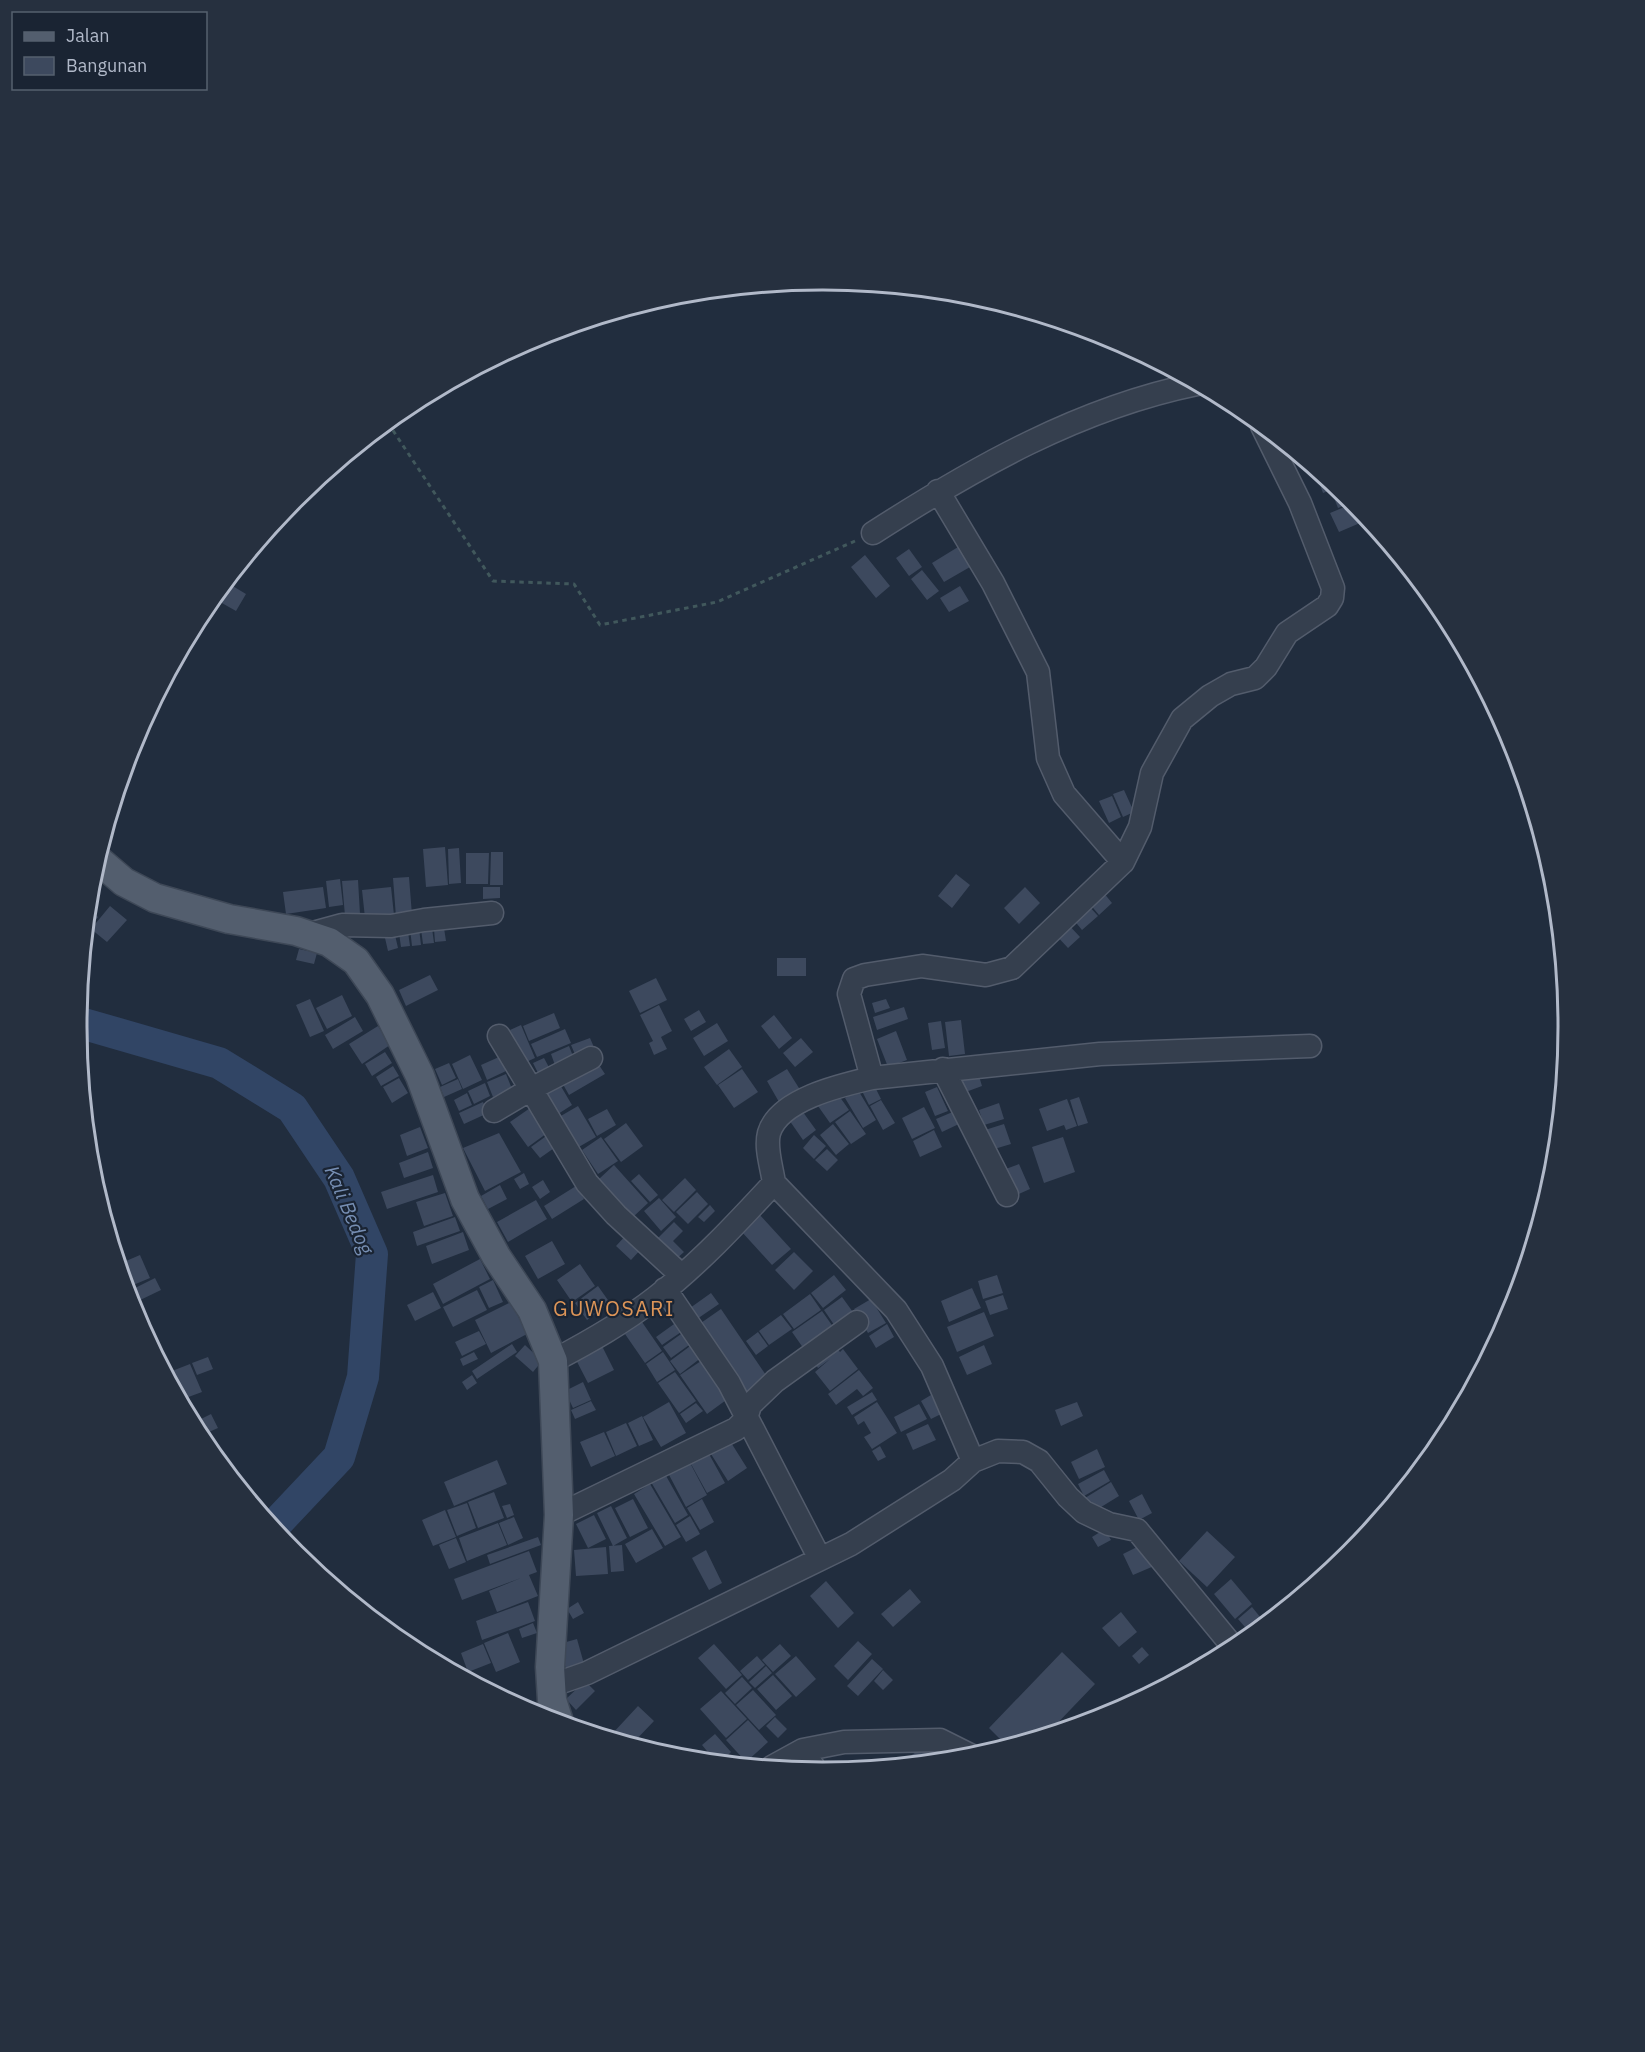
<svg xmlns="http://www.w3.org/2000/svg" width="1645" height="2052" viewBox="0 0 1645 2052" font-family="'IBM Plex Sans',sans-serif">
  <rect width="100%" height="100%" fill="#212d3e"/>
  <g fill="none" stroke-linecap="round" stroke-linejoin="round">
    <path stroke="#314565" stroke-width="32" d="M77,1022L219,1063L292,1108L339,1178L372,1254L363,1377L339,1457L273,1527"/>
  </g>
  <path fill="#3d495e" d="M1319,473L1350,499L1353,502L1338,508L1331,490L1323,493L1316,474Z
    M1354,503L1367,520L1339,532L1330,513Z
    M958,547L970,567L944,582L932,563Z
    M909,549L922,567L909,576L896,558Z
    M865,555L890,586L876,598L851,567Z
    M922,570L939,591L927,600L911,579Z
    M226,582L246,594L236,611L213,598Z
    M960,586L969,601L949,612L940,598Z
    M1124,790L1134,812L1123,817L1113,794Z
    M1112,796L1121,817L1109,823L1099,801Z
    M445,847L448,885L426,887L423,849Z
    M459,848L461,883L449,884L448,849Z
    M491,852H503V885H490Z
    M466,853H489L488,884H466Z
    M956,874L970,885L952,908L938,896Z
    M409,877L412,915L396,917L393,878Z
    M340,879L343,905L329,907L326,881Z
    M358,880L360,914L345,916L342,881Z
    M323,887L326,908L286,914L283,892Z
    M391,887L394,915L365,918L362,890Z
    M483,887H500V898L483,899Z
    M1025,887L1040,903L1019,924L1004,908Z
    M1103,892L1112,903L1099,915L1089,903Z
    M1088,905L1098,916L1082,930L1073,919Z
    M110,906L127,920L107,942L91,929Z
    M88,909L98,917L89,929L86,927Z
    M1066,922L1080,937L1068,948L1054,933Z
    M419,928L421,945L412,946L410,929Z
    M432,928L434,943L423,944L421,929Z
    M444,928L446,941L435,942L434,929Z
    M408,932L410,946L401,947L399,933Z
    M395,935L398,948L388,951L385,938Z
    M299,949L317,953L314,964L296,960Z
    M777,958H806V976H777Z
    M430,975L438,990L406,1006L399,990Z
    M656,978L667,1000L640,1013L629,991Z
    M342,995L352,1016L327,1029L316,1008Z
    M310,999L324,1031L310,1037L296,1005Z
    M886,999L890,1008L875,1013L872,1003Z
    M659,1005L672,1031L661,1037L667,1049L654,1055L649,1043L653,1041L640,1015Z
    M904,1007L908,1019L877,1030L873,1017Z
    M699,1010L706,1022L691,1031L684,1019Z
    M554,1013L560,1028L529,1041L523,1026Z
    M774,1015L792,1038L779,1049L761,1026Z
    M355,1017L363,1031L333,1049L325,1035Z
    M961,1020L965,1054L949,1056L945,1022Z
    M941,1021L945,1048L932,1050L928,1023Z
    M717,1023L728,1041L704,1056L693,1038Z
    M521,1025L535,1058L524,1063L510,1030Z
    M378,1026L390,1045L362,1064L349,1044Z
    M565,1029L571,1043L537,1057L531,1044Z
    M896,1031L907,1060L888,1067L877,1039Z
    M590,1038L596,1052L577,1059L571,1045Z
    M801,1038L813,1052L795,1067L783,1053Z
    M569,1046L575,1061L556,1068L551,1054Z
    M729,1049L742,1067L717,1085L704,1067Z
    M385,1052L392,1063L372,1076L365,1064Z
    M470,1055L482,1080L463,1089L452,1064Z
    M499,1057L506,1071L487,1080L481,1065Z
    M544,1058L552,1073L541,1079L533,1063Z
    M595,1059L605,1074L569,1095L560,1079Z
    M449,1063L456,1078L442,1085L435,1069Z
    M393,1066L399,1076L381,1086L376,1077Z
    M976,1066L982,1086L963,1093L956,1073Z
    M742,1069L758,1092L734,1108L718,1085Z
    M787,1069L804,1096L783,1109L767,1081Z
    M506,1074L512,1089L493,1097L487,1082Z
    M399,1078L408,1093L392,1103L383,1087Z
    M458,1079L462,1089L444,1097L440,1087Z
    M485,1083L490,1096L474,1104L468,1091Z
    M559,1083L572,1105L558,1114L545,1093Z
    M873,1083L881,1099L869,1105L861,1089Z
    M937,1087L948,1111L935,1116L925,1092Z
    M858,1090L876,1120L863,1128L845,1098Z
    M467,1093L472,1105L459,1111L454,1100Z
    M837,1093L849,1110L830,1123L818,1106Z
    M1079,1097L1088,1123L1078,1126L1070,1100Z
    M1067,1099L1077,1126L1066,1130L1064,1125L1047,1131L1039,1109Z
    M881,1100L895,1123L883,1130L870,1106Z
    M483,1102L488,1113L464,1124L459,1113Z
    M999,1103L1004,1119L984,1125L979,1110Z
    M533,1106L550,1131L528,1147L510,1122Z
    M578,1106L596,1137L577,1148L559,1117Z
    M924,1107L935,1128L912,1139L902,1118Z
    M800,1108L816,1130L803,1140L787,1117Z
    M607,1109L616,1125L597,1136L588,1119Z
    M850,1111L866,1134L851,1144L835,1122Z
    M955,1111L961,1123L942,1132L936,1119Z
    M626,1123L643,1146L621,1162L604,1139Z
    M833,1124L849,1144L836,1155L820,1135Z
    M1004,1124L1011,1144L991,1150L985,1130Z
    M420,1127L428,1148L407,1156L400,1135Z
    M934,1130L942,1147L920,1157L913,1141Z
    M499,1133L521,1172L485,1191L463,1148Z
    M549,1134L557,1146L540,1158L531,1147Z
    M814,1135L826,1146L814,1159L803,1148Z
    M601,1137L618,1161L598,1174L582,1150Z
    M1063,1137L1075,1172L1044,1183L1032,1147Z
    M827,1149L838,1160L827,1171L815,1160Z
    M428,1152L433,1168L404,1178L399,1163Z
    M1019,1164L1030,1189L1014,1196L1003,1170Z
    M614,1165L648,1203L633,1217L599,1179Z
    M524,1173L529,1184L520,1189L514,1179Z
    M639,1174L658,1195L650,1202L631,1181Z
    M433,1175L438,1192L387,1209L381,1192Z
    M685,1178L696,1190L674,1212L662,1200Z
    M543,1180L550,1192L540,1199L532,1187Z
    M500,1185L507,1199L488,1209L481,1196Z
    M576,1186L584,1199L552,1219L544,1206Z
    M697,1192L708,1204L688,1224L676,1212Z
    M445,1193L453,1216L424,1226L416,1202Z
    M659,1198L676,1217L661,1231L644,1211Z
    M536,1200L547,1219L508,1242L497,1222Z
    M710,1205L715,1211L704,1222L698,1217Z
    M759,1214L791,1249L772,1265L741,1231Z
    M455,1217L460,1231L417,1246L413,1232Z
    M674,1222L683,1231L673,1241L684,1252L674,1261L655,1241Z
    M463,1232L469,1250L432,1264L426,1246Z
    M628,1233L643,1247L631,1260L616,1246Z
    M552,1241L565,1264L538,1279L525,1256Z
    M794,1252L813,1271L794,1290L775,1270Z
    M140,1255L150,1278L126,1288L119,1264Z
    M480,1259L490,1279L443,1304L433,1284Z
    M580,1264L595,1286L572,1302L557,1280Z
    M834,1275L846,1290L823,1308L811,1293Z
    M997,1275L1003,1293L983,1299L978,1281Z
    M155,1278L161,1290L134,1303L129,1291Z
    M493,1280L503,1302L489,1308L479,1287Z
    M598,1286L610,1303L587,1320L575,1303Z
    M972,1288L981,1308L949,1322L941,1301Z
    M477,1290L487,1310L453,1327L443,1307Z
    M433,1292L441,1308L415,1321L407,1305Z
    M711,1293L719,1304L697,1319L690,1308Z
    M810,1294L821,1310L794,1329L783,1314Z
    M1003,1295L1008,1309L990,1315L985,1301Z
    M842,1297L858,1319L839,1332L824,1310Z
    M871,1299L886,1323L868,1333L854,1309Z
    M511,1302L527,1334L491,1353L475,1320Z
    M721,1309L772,1384L748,1400L698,1325Z
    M822,1311L836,1331L806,1352L792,1332Z
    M984,1312L994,1336L957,1352L947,1327Z
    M781,1315L792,1329L769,1345L759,1331Z
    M681,1319L687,1328L662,1345L656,1337Z
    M642,1322L662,1351L645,1363L625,1334Z
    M887,1324L894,1337L876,1348L869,1336Z
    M688,1329L696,1340L671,1358L663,1347Z
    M479,1331L486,1344L462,1356L455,1342Z
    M758,1332L768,1346L756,1355L746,1341Z
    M599,1340L614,1370L588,1383L573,1354Z
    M697,1341L706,1354L680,1374L670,1361Z
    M831,1341L840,1352L843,1349L858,1369L830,1391L815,1372L830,1359L818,1368L810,1357Z
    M512,1344L517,1352L477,1379L472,1371Z
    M525,1345L542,1361L533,1372L515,1356Z
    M984,1345L992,1364L967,1375L959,1357Z
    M474,1352L478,1359L463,1366L460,1359Z
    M663,1352L675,1370L657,1382L646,1364Z
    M208,1357L213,1369L197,1375L192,1363Z
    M707,1357L733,1395L707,1414L680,1375Z
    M190,1364L202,1392L183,1399L172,1371Z
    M859,1370L873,1388L863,1396L857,1389L836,1405L828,1394Z
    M675,1372L696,1401L679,1413L658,1383Z
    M472,1375L477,1383L467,1390L462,1382Z
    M583,1382L591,1400L573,1408L565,1391Z
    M872,1392L877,1400L852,1415L847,1407Z
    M931,1395L941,1414L931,1419L921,1401Z
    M591,1401L596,1410L575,1419L571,1410Z
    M669,1402L686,1433L661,1447L643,1417Z
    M877,1402L897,1433L872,1449L864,1437L871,1433L864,1421L858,1425L854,1417Z
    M1077,1402L1083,1416L1061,1426L1055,1410Z
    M696,1403L703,1411L686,1423L680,1414Z
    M919,1404L927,1419L901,1432L894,1417Z
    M211,1414L218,1428L200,1436L193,1423Z
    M642,1416L653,1440L639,1446L628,1423Z
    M626,1423L637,1446L616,1456L606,1432Z
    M928,1424L936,1440L913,1450L906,1434Z
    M604,1432L615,1456L591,1467L580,1442Z
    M730,1441L747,1468L728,1481L711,1454Z
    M880,1446L886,1457L878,1461L872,1451Z
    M1097,1449L1105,1467L1079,1479L1071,1462Z
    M709,1454L725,1483L707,1493L691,1464Z
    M497,1460L507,1484L454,1506L444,1482Z
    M689,1461L707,1495L686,1507L668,1473Z
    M1104,1470L1110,1481L1084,1496L1078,1484Z
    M665,1474L688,1515L675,1523L651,1482Z
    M1111,1482L1119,1496L1093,1512L1085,1498Z
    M650,1484L681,1537L665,1546L634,1494Z
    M494,1492L504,1518L478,1528L468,1502Z
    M1142,1494L1152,1513L1139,1520L1129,1501Z
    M633,1499L648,1528L630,1537L615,1508Z
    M702,1499L714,1522L700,1530L687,1508Z
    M467,1503L476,1528L457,1536L447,1510Z
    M510,1504L514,1515L507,1518L502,1506Z
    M611,1506L627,1538L613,1546L597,1513Z
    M445,1510L456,1537L433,1546L422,1520Z
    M594,1515L606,1539L588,1548L576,1524Z
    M690,1516L700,1534L686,1542L676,1525Z
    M514,1517L523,1538L508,1545L499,1523Z
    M498,1523L507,1545L467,1561L459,1538Z
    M652,1529L663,1548L636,1563L625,1544Z
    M1105,1529L1111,1540L1098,1547L1092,1537Z
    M1207,1531L1235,1557L1207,1587L1179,1561Z
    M538,1537L541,1545L490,1564L487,1555Z
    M456,1538L466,1562L449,1569L439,1545Z
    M1143,1544L1154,1566L1133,1575L1123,1554Z
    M622,1545L624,1571L611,1572L609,1546Z
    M606,1547L608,1574L576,1576L574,1550Z
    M706,1550L722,1583L709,1590L692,1558Z
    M529,1551L537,1572L529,1575L538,1596L497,1612L489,1591L521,1578L462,1600L454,1579Z
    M1231,1579L1252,1604L1235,1619L1214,1594Z
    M826,1581L854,1613L838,1628L810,1596Z
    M910,1589L921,1602L893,1627L881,1614Z
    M528,1602L535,1621L482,1640L476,1621Z
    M578,1602L584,1613L573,1619L567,1609Z
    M1252,1607L1265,1623L1251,1634L1238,1619Z
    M1121,1612L1137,1632L1119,1647L1102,1628Z
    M533,1623L537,1633L522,1638L519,1629Z
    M508,1633L520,1662L496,1672L484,1643Z
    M577,1639L586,1671L568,1676L559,1644Z
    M858,1641L872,1654L848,1680L834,1666Z
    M483,1644L491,1663L468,1672L461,1653Z
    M714,1644L742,1675L726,1689L698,1658Z
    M780,1644L791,1656L773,1672L762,1660Z
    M1142,1647L1149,1655L1139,1664L1132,1656Z
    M1062,1652L1095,1684L1047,1734L1007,1746L989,1728Z
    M757,1656L765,1665L748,1680L740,1671Z
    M796,1656L816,1679L796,1697L775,1674Z
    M872,1659L883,1669L858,1696L847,1686Z
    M766,1666L772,1673L755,1688L749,1682Z
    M883,1670L893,1680L883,1690L874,1681Z
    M773,1675L792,1696L776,1710L757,1689Z
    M742,1677L752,1688L735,1704L725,1693Z
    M585,1681L595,1691L576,1710L566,1699Z
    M753,1690L776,1715L759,1730L736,1705Z
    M721,1691L747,1719L726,1738L700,1709Z
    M638,1706L654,1721L632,1744L618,1740L612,1734Z
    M775,1717L787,1729L778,1738L766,1726Z
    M748,1720L768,1742L746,1762L726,1740Z
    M715,1734L731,1752L721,1762H716L702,1745Z
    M930,1743L941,1760L907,1764L904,1760Z"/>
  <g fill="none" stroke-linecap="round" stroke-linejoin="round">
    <g stroke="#535c6c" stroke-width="25">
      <path id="minor" d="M938,491L993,583L1038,672L1048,758L1064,794L1123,862L1012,968L986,975L922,966L865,975L854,979L849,994L872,1078L1100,1054L1310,1046
        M873,533C974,468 1079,408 1197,384
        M1123,862L1140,827L1152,773L1182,719L1210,696L1231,684L1255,678L1266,667L1287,633L1327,606L1332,598L1333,588L1300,503L1262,426
        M309,934L342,925L391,926L424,920L492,913
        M591,1058L531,1089L587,1183L616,1215L681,1275
        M943,1069L1007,1195
        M494,1111L531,1089L499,1036
        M774,1183L896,1310L932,1366L973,1461
        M665,1289L729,1383L820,1559
        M553,1361C589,1342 623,1323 655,1298C698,1265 737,1223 774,1183C772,1168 765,1148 769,1133C779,1099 842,1085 872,1078
        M559,1515L736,1429L746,1419L750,1405L775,1381L857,1322
        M550,1686L587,1673L851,1544L952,1480L973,1461L998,1451L1023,1452L1039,1461L1068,1497L1084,1512L1109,1524L1137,1530L1234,1648
        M803,1750L816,1771
        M772,1767L803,1750L844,1742L940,1740L972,1756"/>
    </g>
    <g stroke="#3e4857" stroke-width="31">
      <path id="major" d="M97,859L124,882L155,898L229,919L296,931L329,942L356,961L380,995L420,1076L465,1199L496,1256L532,1310L553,1361L559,1515L550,1667L552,1700L559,1722"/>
    </g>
    <path stroke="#41585c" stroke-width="3" stroke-dasharray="4.5 4.5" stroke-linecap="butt" d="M388,423L493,581L574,584L600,625L717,602L855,541"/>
    <use href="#minor" stroke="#353f4e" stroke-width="22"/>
    <use href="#major" stroke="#535e6e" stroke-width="28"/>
  </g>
  <g text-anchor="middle" stroke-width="4.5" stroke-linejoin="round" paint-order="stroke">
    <g font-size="20" font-style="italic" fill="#768eb3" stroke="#1a2433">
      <text transform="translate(349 1210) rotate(67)" y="7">Kali Bedog</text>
    </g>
    <g font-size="21" letter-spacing="1.5" fill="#dd9558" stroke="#1a2433">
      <text x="614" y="1316">GUWOSARI</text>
    </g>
  </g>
  <path d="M0 0H1645V2052H0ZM822 290H823A735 735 0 0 1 1558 1025V1027A735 735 0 0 1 823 1762H822A735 735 0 0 1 87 1027V1025A735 735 0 0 1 822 290Z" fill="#26303f" fill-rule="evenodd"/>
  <path fill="none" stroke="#b1b9c9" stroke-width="3" d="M822 290H823A735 735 0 0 1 1558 1025V1027A735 735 0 0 1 823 1762H822A735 735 0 0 1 87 1027V1025A735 735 0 0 1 822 290Z"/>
  <rect x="12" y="12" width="195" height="78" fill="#1a2433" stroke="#56606f" stroke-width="1.5"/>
  <rect x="24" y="32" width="30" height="9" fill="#535e6e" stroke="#56606f" stroke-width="1.5"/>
  <text x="66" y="42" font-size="18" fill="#b1b9c9">Jalan</text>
  <rect x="24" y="57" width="30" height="18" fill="#3d495e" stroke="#56606f" stroke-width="1.5"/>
  <text x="66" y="72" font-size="18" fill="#b1b9c9">Bangunan</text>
</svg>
